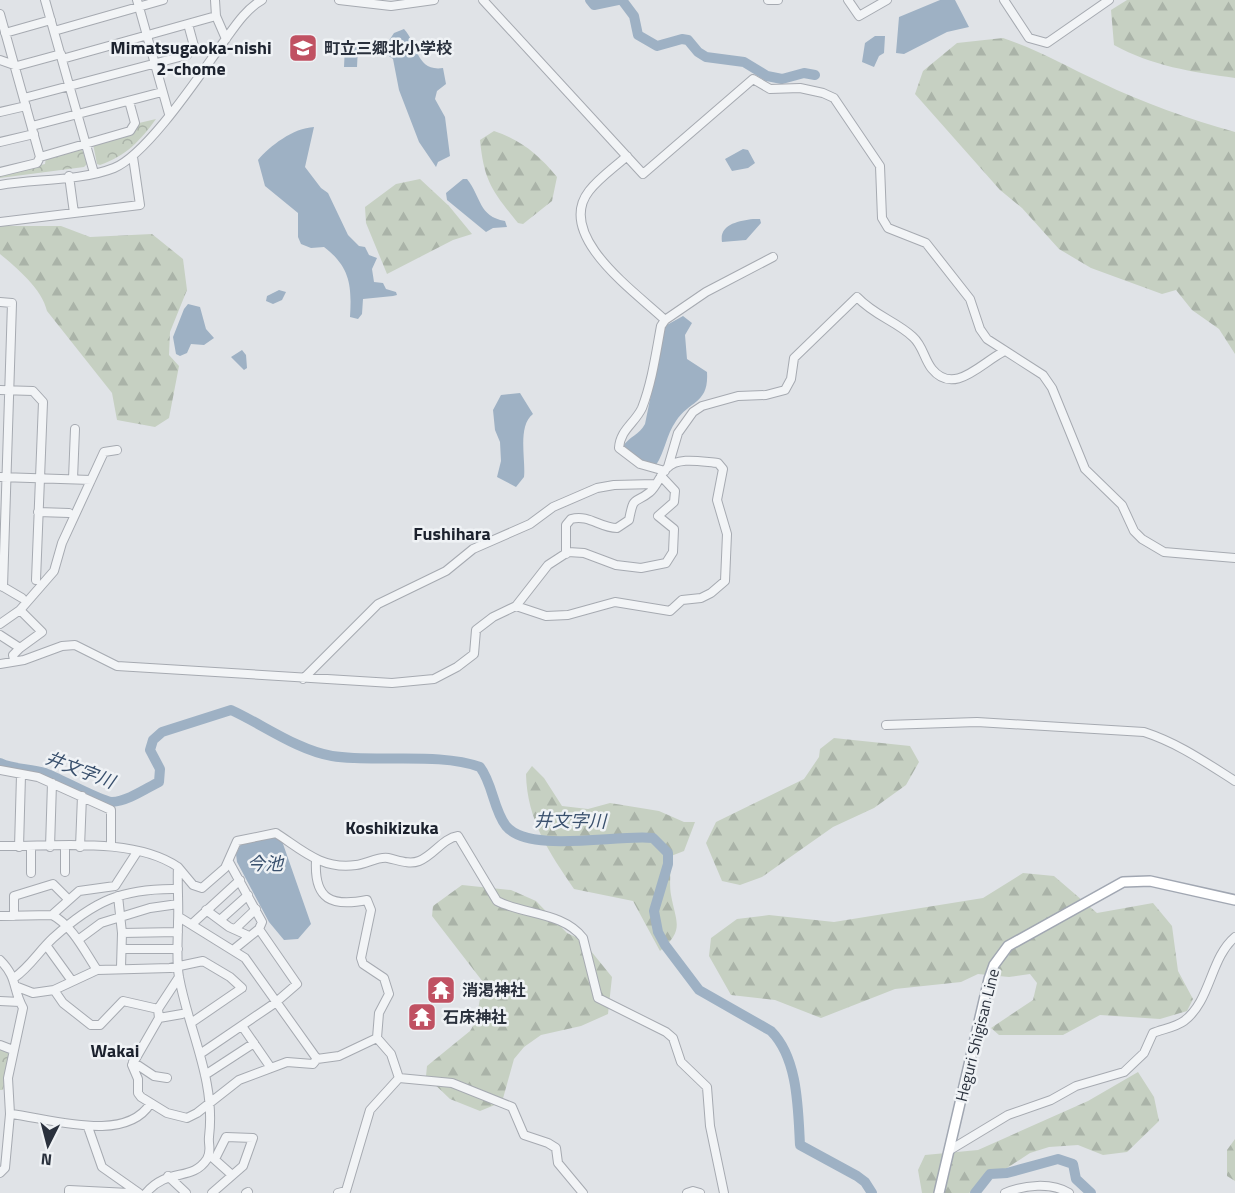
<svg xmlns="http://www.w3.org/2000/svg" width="1235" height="1193" viewBox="0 0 1235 1193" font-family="'Titillium Web','Noto Sans JP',sans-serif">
  <defs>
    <pattern id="forest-firs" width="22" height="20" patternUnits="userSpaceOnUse" patternTransform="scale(1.5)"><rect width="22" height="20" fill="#c6d0c2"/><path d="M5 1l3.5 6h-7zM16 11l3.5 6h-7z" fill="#aab3a8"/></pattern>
    <pattern id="park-crowns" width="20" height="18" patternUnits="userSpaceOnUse" patternTransform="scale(1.5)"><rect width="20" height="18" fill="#c6d0c2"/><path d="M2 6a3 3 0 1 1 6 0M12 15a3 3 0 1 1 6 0" fill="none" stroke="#aab3a8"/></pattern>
  </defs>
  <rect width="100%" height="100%" fill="#e0e3e7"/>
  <path fill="url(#forest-firs)" d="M1127,0H1235V78C1192,72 1152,66 1114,45L1111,10Z
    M1003,38C1039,50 1066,66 1100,82C1143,103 1189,119 1235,132V354L1219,329L1192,310L1176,290L1162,294L1091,268L1059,249L1022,208L1000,190L915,94L923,71L957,43Z
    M494,131C521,140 539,155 557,177L552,201L523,224L518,223C493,192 484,182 480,140Z
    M420,179L449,206L472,234L453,240L387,274L366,223L365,207L396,184Z
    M0,226H61L90,237L152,234L183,259L187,290L170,332L169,355L179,366L169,418L155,427L117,420L112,393L47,311C42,289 17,268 0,254Z
    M834,738L910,746L919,762L906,785L874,808L833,827L762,877L740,885L722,881L706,843L716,822L804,779L819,757L820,749Z
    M532,766L544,778L562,806L588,809L610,803L659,811L684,822H695L684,851L671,856C671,868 669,883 671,895C676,923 685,930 660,951L633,901L574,889C549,852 527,820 526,774Z
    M1023,873L1054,876L1097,913L1153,903L1172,926L1178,971L1193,999L1187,1011L1160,1019L1100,1015L1063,1035H999L991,1028L1033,1000L1037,983L1030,974L1009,977L978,974L961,982L895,989L821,1018L775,1000L731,995L709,956L711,938L737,919L769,915L834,922L983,898Z
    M462,885L511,890L536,901L567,933L582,940L612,977L608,1014L581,1026L541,1035L524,1047L514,1059L502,1102L480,1111L450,1099L426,1076L427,1066L470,1031L476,1021L483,982L432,916L433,906Z
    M1138,1072L1154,1097L1159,1121L1127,1152L1103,1155L1078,1145L1049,1147L1030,1153L969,1193H922L918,1170L925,1155L978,1150L1088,1101Z
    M1235,1139V1181L1227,1176V1150Z"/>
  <path fill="url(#park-crowns)" d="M156,119C140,141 126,156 100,165L97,164L93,144L139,123Z
    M82,149L87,164L84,167L0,178V175L45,164L46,157Z
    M0,1048L11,1051L3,1090H0Z"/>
  <path fill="#9eb1c4" d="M940,0H955L969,27L947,32L904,54L896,53L899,17Z
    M404,29C418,44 416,72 443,68L446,84L437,91L435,99L445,117L450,156L438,162L436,167L419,142L399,90L393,59L382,51L394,33Z
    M875,36H885L884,53L879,56L874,67L862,62L865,43Z
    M345,46L358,47L357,67H344Z
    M314,127L305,167L321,188L328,193L348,235L359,246L365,247L369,255L377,258L372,269L374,282L383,283L386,289L396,292L397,295L393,296L363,299L362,314L358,319L350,317C352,285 350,267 324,247L311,248L301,244L298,237V213L265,186L258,160C270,146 293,128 314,127Z
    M743,149L748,150L755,163L748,168L732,171L725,159Z
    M463,179H467C482,198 478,216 505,221L507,227L493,228L486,232L447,200L446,193Z
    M753,219H760L761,223L746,240L722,242C719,224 739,221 753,219Z
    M279,290L286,292L282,300L273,304L266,301L267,296Z
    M188,304L200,307L206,329L214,338L204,345L191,344L187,353L180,356L176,354L173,337L184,309Z
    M683,316L692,323L685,335L687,359L707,372C709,404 690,400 676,421C666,435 665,452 656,465L627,459L623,446C630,436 639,435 645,424L665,326Z
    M242,350L246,355L247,368L244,370L231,357Z
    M520,393L533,414C517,426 526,460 524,477L516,487L497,477L501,461L500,442L495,430L493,410L501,395Z
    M274,836L282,841L311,924L298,939L284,940L269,922L237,862L236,854L241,844Z"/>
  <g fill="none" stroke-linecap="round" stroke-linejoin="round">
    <path stroke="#9eb1c4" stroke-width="10" d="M590,0L594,5L618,0
      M622,0L634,16L638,35L657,46L682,39L688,40L698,52L706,57L744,62L767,76L782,79L804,73L815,75
      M0,763C14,770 30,768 45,773C59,778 102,802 112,802C128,801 145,789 159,782L160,769L150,750L153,740L162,732L231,710C262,724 297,750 332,756C377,763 439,752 480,767C493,784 493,809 506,826C529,854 617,834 653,838L668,853V864L654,911L658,932L665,945L699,990L771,1031C798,1058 798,1108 800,1145L857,1176L865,1182L872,1193
      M975,1193L990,1174L1007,1173L1058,1159L1073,1164L1076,1179L1091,1193"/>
    <g stroke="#a6aab1" stroke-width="10">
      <path id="minor" d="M45,0L94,173
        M137,0L169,114
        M339,0L391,6L434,0
        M483,0L643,174L753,79L770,89L800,88L823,93L834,98L880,166L882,218L888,228L926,243L970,299L980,329L987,339L1043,375L1052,388L1085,469L1122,505L1134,531L1142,539L1164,552L1235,558
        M768,0H778
        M848,0L859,16L887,0
        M1004,0L1029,38L1047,43L1109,0
        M0,14L40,157L130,131L135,123L129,101
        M216,16L226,39
        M54,31L163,0
        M5,33L51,20
        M62,59L216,16L215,0
        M0,60L17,66L61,54
        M24,98L187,55L194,46L188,24
        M0,112L26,106
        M32,126L162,92
        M0,142L34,134
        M627,156C615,167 599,178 589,191C554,236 638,294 665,320
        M0,172L37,163L40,157
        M69,176L74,213
        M0,185C35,179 81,181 114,168C148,154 201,73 225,40C235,26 246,9 262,0
        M0,222L140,205L133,157
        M0,302L12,303L3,587
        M0,390L33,391L43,402L36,580
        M668,467L678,433L693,412L702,406L738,396L766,395L785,390L791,379L794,358L857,297C875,316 896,321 913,337C923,346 924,359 932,369C954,396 981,363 1003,352
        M665,471L640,464L619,448C620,430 635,423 642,408C652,382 656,353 661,326L665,320L706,292L773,257
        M0,477L91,480
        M73,479L75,429
        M38,512L69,513
        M0,585L22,598
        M516,606L546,616L568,615L615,602L670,611L682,600L701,598L711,593L725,581L727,534L717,500L723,469L718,463C703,462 678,456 667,468C660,475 657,486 650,492C634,505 634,494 629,520L617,528C600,528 589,514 571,519L566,525V554
        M0,624L20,610L54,571L62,543L104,452L117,450
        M0,635L20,648L13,655L14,660
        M20,648L42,632L20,610
        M0,664L24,660L62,646L75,645L117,666L392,683L434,679L457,667L474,654L476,630L493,617L516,606L548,565L568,552L584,553L616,565L641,568L666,563L673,552L674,529L658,516L674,502L675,491L661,476
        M303,679L378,604L446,571L473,549L530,524L553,507L597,488L614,485L655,484
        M886,725L977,722L1144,732C1178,743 1205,762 1235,781
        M0,770L38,777L111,810V846
        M0,846C53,847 133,836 178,867C177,886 179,904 178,922C178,940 176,960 179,977C189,1032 216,1080 209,1137C208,1145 212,1150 207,1159C192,1182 168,1167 146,1193
        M19,847L21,775
        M50,847L52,783
        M80,847L82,796
        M316,861C314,900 332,907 367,900L371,910L361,958L363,964L384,978L389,994L379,1013L377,1038
        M229,862L262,922L259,929L233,950
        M178,867L193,885L202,888L225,868L237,841L276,833C302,850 322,870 356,865C366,864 379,856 388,858C398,860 409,865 419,861C434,855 443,838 458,836L497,901C524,915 563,912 583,938L598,998L666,1032L673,1038L681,1062L707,1087L710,1126L724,1193
        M65,872V847
        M31,873V847
        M118,896L122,933L121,967
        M206,910L229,927L249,936
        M52,915L79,891L115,886L137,852
        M0,916L52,915C72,925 85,952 97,970
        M14,916V896L53,884L69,900
        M179,917L245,958L317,1059
        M220,920L248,895
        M192,924L240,880
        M235,929L256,909
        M122,933L178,932
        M78,940L101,923L150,908L178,904
        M46,945L72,981
        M122,949H178
        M0,960C18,978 12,988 23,1008L8,1078L10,1114L5,1168L0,1173
        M179,977L158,1009L159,1018L132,1065L138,1079V1093L141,1097L167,1113L187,1118L197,1113L239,1080L287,1062L313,1064L317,1059L339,1056L377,1038
        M14,978C30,967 39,951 53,938C94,901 122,888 177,889
        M15,986L33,993L54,990L97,970L170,968L203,961L230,977L242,988L191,1023
        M54,990L63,1003L91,1025H100L123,1001L158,1009
        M0,1001L20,1002
        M159,1018L182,1014
        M242,1026L271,1068
        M377,1038L391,1054L399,1078
        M0,1045L13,1050
        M200,1054L275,1003L297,984L259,929
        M133,1062L154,1076L167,1078
        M205,1075L254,1043
        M399,1078L452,1083L512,1107L524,1135L548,1143L556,1148L558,1163L583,1193
        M10,1114C49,1118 125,1144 150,1104
        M88,1127L102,1167L139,1193
        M950,1150L1008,1115L1051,1100L1076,1086L1124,1072L1144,1053L1153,1033C1163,1029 1176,1027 1184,1021C1211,1001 1210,958 1235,937
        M213,1158L232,1175
        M168,1176L186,1193
        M69,1193V1190L129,1193
        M212,1193L243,1166L253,1138L226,1137L215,1159
        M246,1193L248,1192
        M338,1193L346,1191L370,1110L399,1078
        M687,1193L693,1191L700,1193
        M1005,1193C1024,1185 1051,1182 1069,1193"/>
    </g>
    <g stroke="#a1a7b2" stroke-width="12">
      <path id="major" d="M939,1193L989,979L994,965L1008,946L1123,882L1150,881L1235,900"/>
    </g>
    <use href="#minor" stroke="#f2f4f6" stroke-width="8"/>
    <use href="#major" stroke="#fff" stroke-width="9"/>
  </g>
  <defs>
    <g id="school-square" transform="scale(1.5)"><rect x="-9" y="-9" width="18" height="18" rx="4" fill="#c05162" stroke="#eff2f5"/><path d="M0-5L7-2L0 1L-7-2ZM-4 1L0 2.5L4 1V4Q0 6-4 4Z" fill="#fff"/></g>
    <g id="temple-square" transform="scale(1.5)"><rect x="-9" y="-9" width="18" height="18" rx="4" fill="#c05162" stroke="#eff2f5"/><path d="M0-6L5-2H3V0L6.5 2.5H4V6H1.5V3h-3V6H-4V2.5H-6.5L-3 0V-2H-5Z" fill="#fff"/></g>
  </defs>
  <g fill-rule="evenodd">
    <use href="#school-square" x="303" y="48"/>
    <use href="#temple-square" x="441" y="990"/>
    <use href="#temple-square" x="422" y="1017"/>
  </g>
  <g text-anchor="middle" stroke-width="5" stroke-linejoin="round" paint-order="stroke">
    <g font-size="16" font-weight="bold" fill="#2a313d" stroke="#eff2f5" text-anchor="start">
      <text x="324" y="54">町立三郷北小学校</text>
      <text x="462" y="996">消渇神社</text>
      <text x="443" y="1023">石床神社</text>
    </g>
    <g font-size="16" fill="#2a313d" stroke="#eff2f5">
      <text transform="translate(977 1035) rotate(-76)" y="6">Heguri Shigisan Line</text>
    </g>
    <g font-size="18" font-weight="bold" fill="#1c222e" stroke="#eff2f5">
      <text x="191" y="54">Mimatsugaoka-nishi<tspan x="191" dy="21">2-chome</tspan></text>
      <text x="452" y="540">Fushihara</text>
      <text x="392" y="834">Koshikizuka</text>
      <text x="115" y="1057">Wakai</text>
    </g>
    <g font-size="18" font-style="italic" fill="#39506d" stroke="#eff2f5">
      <text transform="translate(80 770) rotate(21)" y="6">井文字川</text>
      <text transform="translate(570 821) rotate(1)" y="6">井文字川</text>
      <text x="265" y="870">今池</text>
    </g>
  </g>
  <g transform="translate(48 1145) rotate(186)" stroke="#eff2f5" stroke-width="4.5" paint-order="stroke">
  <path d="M0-4.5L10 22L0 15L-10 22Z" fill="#2a313d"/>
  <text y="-9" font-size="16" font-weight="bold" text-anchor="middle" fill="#2a313d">N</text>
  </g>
</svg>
